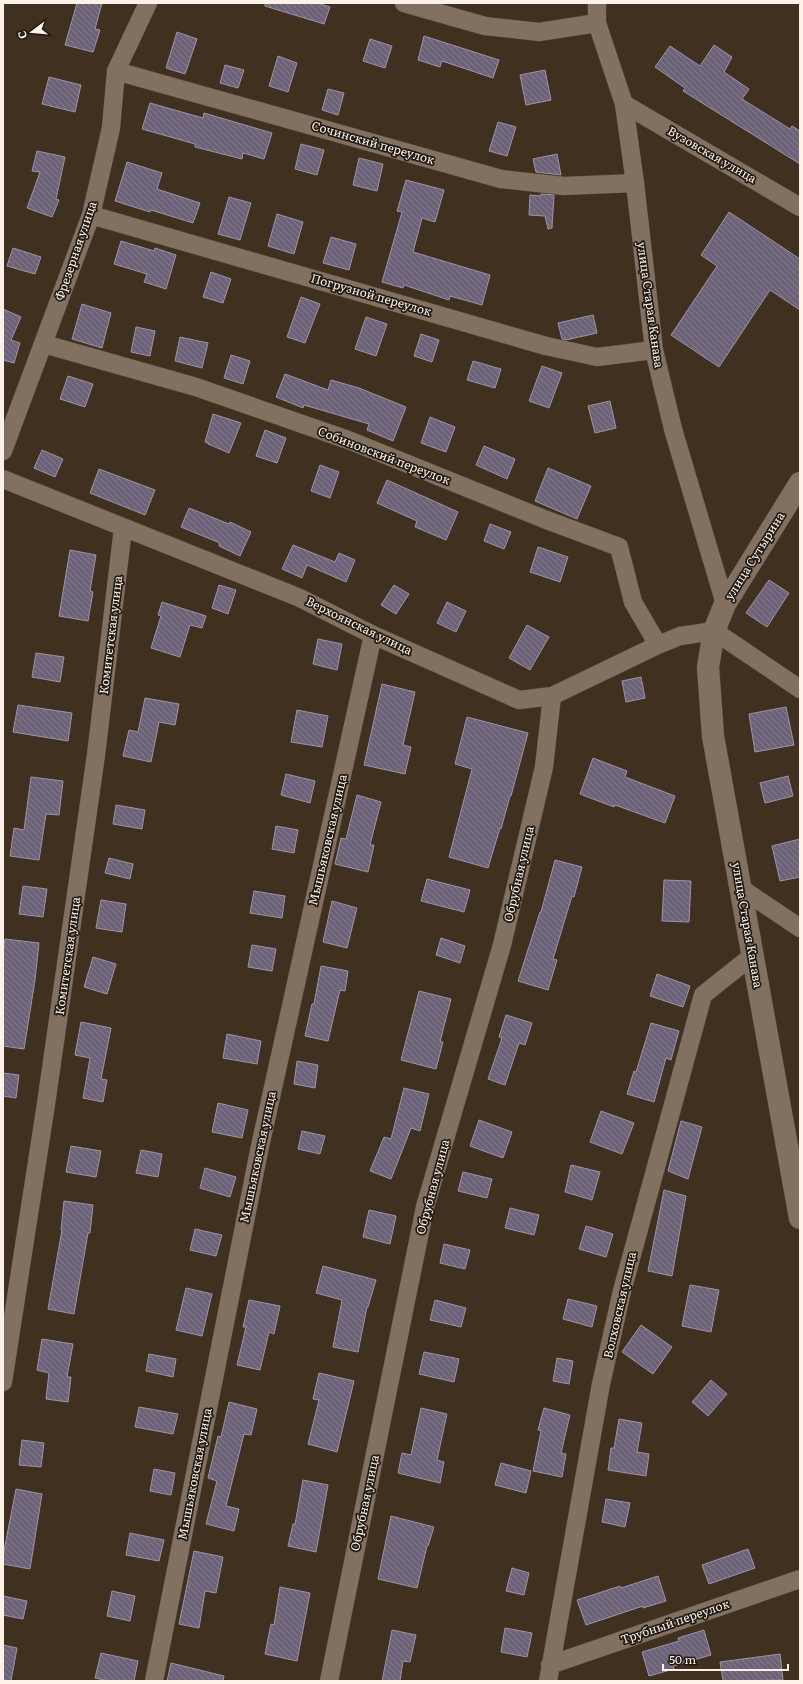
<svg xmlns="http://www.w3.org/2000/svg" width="803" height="1684" viewBox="0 0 803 1684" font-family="Literata,serif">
  <defs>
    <pattern id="building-back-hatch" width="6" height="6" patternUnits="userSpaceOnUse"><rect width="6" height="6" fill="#6d6378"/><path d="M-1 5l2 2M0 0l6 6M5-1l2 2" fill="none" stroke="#837a8b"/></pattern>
  </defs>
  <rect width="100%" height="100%" fill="#3f3020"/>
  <path fill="url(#building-back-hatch)" stroke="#9d94aa" d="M77,3H102L95,29L100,30L93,52L65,45Z
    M265,3H317L330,7L324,24L265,6Z
    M177,32L197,39L185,74L166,68Z
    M424,36L499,60L493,78L442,61L440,67L418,60Z
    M370,39L392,46L385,68L363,61Z
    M714,45L732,57L724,72L749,89L742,99L790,129L792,126L800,131V164L683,91L685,88L655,67L670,46L700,66Z
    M278,56L297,63L288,92L269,86Z
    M225,65L244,70L238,88L220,83Z
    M545,70L551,100L526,105L520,75Z
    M49,77L81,85L75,112L42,104Z
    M328,89L344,93L338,115L322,110Z
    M150,103L203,118L204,113L272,133L264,159L243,153L242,159L195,147V144L142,129Z
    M498,122L516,127L507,156L489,151Z
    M301,144L324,150L317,175L295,169Z
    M37,151L65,157L56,199L59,200L52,217L27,208L40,172L32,171Z
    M557,154L561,175L536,172L533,159Z
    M359,158L383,164L377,191L353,185Z
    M127,162L162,173L157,189L200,203L193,223L151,210L150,212L115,201Z
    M406,180L444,190L435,222L422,218L413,252L490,275L482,305L450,296L449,300L404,285L403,288L382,282L402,212L397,211Z
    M541,194L554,195L552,228L548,229L545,216L529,215L530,195L541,196Z
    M229,197L251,203L240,240L218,234Z
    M729,212L800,259V310L770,290L719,367L671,335L717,266L701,255Z
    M277,214L303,222L294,254L268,246Z
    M331,237L356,244L349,270L323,263Z
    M121,241L154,251L155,248L176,255L166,289L144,282L147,274L114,264Z
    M13,248L41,257L35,274L7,266Z
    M211,272L231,279L223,303L203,297Z
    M301,297L320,304L305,343L287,337Z
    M82,304L111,313L102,348L72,339Z
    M3,309L21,317L11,340L20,343L14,363L3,360Z
    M593,315L597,333L566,340L562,339L558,323Z
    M366,317L387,324L376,356L355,349Z
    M136,327L155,331L150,356L131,352Z
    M421,334L439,340L432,362L414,356Z
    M180,337L208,343L202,368L175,361Z
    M231,355L250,361L243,384L224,378Z
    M473,361L501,369L495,388L467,380Z
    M542,366L562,373L549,408L529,401Z
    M285,374L328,390L331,380L359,388L406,407L393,441L367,430L369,424L304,405L303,408L276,397Z
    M68,376L93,384L85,407L60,399Z
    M610,401L616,428L595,433L588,406Z
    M213,414L241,423L229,453L208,444V443L205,442Z
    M430,417L455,427L446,452L421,443Z
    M265,430L286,438L277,463L256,456Z
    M484,446L515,459L507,479L476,465Z
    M42,450L63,459L55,477L34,468Z
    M320,465L339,472L330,498L311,491Z
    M548,468L591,486L577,519L535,501Z
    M99,469L155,490L145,515L90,493Z
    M387,480L458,512L446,540L415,527L417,521L377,503Z
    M189,508L229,524L230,522L251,532L240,556L219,546L220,543L181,527Z
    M490,524L511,532L504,549L484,541Z
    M293,545L335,562L339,553L355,560L346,582L307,565L302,578L282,569Z
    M538,547L568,557L560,582L530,572Z
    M70,550L96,555L90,591L93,592L88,621L59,616Z
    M769,580L789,593L767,627L746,613Z
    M219,585L236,590L228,614L212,608Z
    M394,585L409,594L396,614L381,605Z
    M162,602L206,616L202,628L190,625L180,657L151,648L161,616L158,615Z
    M447,602L466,611L456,632L437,623Z
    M527,625L549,637L530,670L509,658Z
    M318,639L342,644L337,670L313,664Z
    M36,653L64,657L60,682L32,677Z
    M641,677L645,698L626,702L622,681Z
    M382,684L415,692L403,745L411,747L405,774L364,765Z
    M145,698L179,704L175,725L159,722L151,762L123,756L129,730L138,732Z
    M18,705L72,713L68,741L13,732Z
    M786,707L794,745L755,752L749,714Z
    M297,710L328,716L322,747L291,742Z
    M467,717L528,733L511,796H510L501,829L500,828L488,868L449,857L472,769L455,764Z
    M593,758L627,771L625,777L675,796L665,823L615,805L614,807L580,794Z
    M286,774L315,781L310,803L281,795Z
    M788,776L793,796L765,803L760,783Z
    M31,777L63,781L59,815L46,814L39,860L10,856L14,828L24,830Z
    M357,795L381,802L370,845H374L368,872L335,864L341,838L346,839Z
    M116,805L145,810L142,829L113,824Z
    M276,826L298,830L294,853L272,849Z
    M800,839V877L780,881L772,846Z
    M109,858L133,864L130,879L105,873Z
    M555,860L582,867L574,897L572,896L553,959L557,960L548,990L518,981L540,912H541Z
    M427,879L470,890L464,912L421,901Z
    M664,880L691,881L689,922L662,921Z
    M23,886L47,889L43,917L19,914Z
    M254,891L285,896L282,918L250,913Z
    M101,900L126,904L122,932L96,928Z
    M332,901L357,908L347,948L323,942Z
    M441,938L465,946L460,963L436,955Z
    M5,939L39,943L35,980L24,1049L3,1046V952Z
    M252,945L276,949L272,971L248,967Z
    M93,957L116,964L107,994L84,987Z
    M321,966L348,971L345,991L340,990L328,1041L305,1036L312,1004H314Z
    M657,974L690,986L683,1007L650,996Z
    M419,991L451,999L440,1042H443L436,1069L401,1060Z
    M506,1015L532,1023L525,1045L519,1043L505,1085L488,1079L502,1038L499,1037Z
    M81,1022L111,1028L101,1079L107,1080L103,1102L83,1098L90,1058L75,1055Z
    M651,1023L679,1031L671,1060L666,1058L654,1102L627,1094L634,1071L636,1072Z
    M227,1034L261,1041L257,1064L223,1058Z
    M297,1061L318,1065L315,1088L294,1084Z
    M3,1073L19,1075L16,1098L3,1096Z
    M404,1088L429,1094L420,1131L411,1128L391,1179L370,1171L384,1137L391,1139Z
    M218,1103L248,1110L242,1138L212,1132Z
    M601,1111L634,1123L622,1154L590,1142Z
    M479,1120L512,1132L503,1158L470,1146Z
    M681,1121L702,1127L688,1179L668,1171Z
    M302,1131L325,1136L320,1154L298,1149Z
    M71,1146L101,1151L96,1177L66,1172Z
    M141,1150L162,1154L158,1177L136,1173Z
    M571,1165L600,1172L592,1200L565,1192Z
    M205,1168L236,1177L230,1197L200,1188Z
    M463,1172L492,1179L487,1198L458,1191Z
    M664,1190L686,1196L672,1276L648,1271Z
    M64,1201L93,1205L90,1233H88L74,1314L48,1309L62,1230H61Z
    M510,1208L539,1215L534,1235L505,1228Z
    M369,1210L396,1216L390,1244L363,1237Z
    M586,1226L613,1234L606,1257L579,1249Z
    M195,1229L222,1235L216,1256L190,1250Z
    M444,1244L470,1250L465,1269L440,1263Z
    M323,1266L376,1280L368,1307H367L358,1352L333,1347L342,1300L316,1293Z
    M690,1285L719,1290L711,1332L682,1326Z
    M186,1288L212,1294L202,1336L176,1330Z
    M568,1299L597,1306L592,1327L563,1319Z
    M249,1300L280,1306L274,1334L269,1332L260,1370L237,1365L246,1327H243Z
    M435,1300L466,1308L461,1327L430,1320Z
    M641,1325L672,1347L653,1374L622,1352Z
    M42,1339L73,1344L67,1377H71L68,1402L46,1399L49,1373L37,1370Z
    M424,1352L459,1359L454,1382L419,1374Z
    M149,1354L176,1359L173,1377L146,1371Z
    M557,1358L573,1361L569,1384L553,1381Z
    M319,1373L354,1381L337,1452L308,1444L319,1400L313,1399Z
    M711,1380L727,1394L708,1416L692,1402Z
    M229,1402L257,1409L251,1435L244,1434L226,1506L239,1509L234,1531L206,1524L217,1481L208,1478L218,1436L221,1437Z
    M139,1407L178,1414L173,1434L135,1427Z
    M421,1408L447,1414L437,1460L444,1462L440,1483L398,1473L402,1453L411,1455Z
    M544,1408L570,1415L561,1453L566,1454L562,1477L533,1471L541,1431L538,1430Z
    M619,1419L642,1423L637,1452L649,1454L646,1476L608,1470L611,1448H614Z
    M22,1440L44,1443L41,1467L19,1465Z
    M501,1463L531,1471L526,1493L495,1485Z
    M154,1469L175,1473L171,1495L150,1491Z
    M303,1480L328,1485L316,1552L288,1546L293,1524H295Z
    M16,1489L42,1494L30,1569L3,1564V1556Z
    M606,1499L630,1503L625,1527L602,1522Z
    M391,1516L434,1527L428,1546H427L417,1588L378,1579Z
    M130,1533L164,1540L159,1561L126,1555Z
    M748,1549L755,1568L709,1584L702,1565Z
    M194,1551L223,1557L216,1593L205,1591L199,1628L179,1624Z
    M512,1568L529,1573L524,1595L506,1591Z
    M658,1576L666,1601L643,1608V1606L586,1625L577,1600L620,1586L621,1588Z
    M280,1587L310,1593L297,1661L265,1654L271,1624L274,1625Z
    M112,1591L135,1596L130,1621L107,1616Z
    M3,1596L27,1601L23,1619L3,1615Z
    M505,1628L532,1633L527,1657L501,1652Z
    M392,1630L416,1635L410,1662L403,1661L400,1681H382Z
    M704,1630L711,1655L673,1666L674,1669L649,1676L642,1652L679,1641L678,1638Z
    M3,1645L17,1648L11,1681H3Z
    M101,1653L138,1661L134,1681H109L95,1678Z
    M780,1654L783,1680L723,1681L720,1662Z
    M171,1663L224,1676L223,1681H167Z"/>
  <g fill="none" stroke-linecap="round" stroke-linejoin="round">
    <g stroke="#594c3f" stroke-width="19">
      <path id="minor" d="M404,3L485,26L539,32L597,23
        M597,3V23L624,104L635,183L654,350L673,429L725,604
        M116,71L501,179L564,186L635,183
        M624,104L800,207
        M91,215L546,346L597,357L654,350
        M44,344L196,387L351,441L544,519L619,547L633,602L658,645
        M3,451L91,215L111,128L116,71L148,3
        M3,479L300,598L373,635L519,700L552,696L658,645L680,636L714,631L800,689
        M742,889L800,928
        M3,1382L46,1104L96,755L123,528
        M550,1665L800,1579
        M154,1681L259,1151L373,635
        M329,1681L425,1207L502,945L544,767L552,696
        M548,1681L601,1384L622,1291L703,995L752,956"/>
    </g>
    <g stroke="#594c3f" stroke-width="23">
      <path id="tertiary" d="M800,483L725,604L714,631L708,667L713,736L800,1218"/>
    </g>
    <use href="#minor" stroke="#827160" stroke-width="18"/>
    <use href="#tertiary" stroke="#827160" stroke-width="22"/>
  </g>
  <g text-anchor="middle" stroke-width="3.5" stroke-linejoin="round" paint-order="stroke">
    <g font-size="12" fill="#fcf2e8" stroke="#201a13">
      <text transform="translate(373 143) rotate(16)" y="4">Сочинский переулок</text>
      <text transform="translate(712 155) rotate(30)" y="4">Вузовская улица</text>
      <text transform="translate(76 251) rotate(-71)" y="4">Фрезерная улица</text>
      <text transform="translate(371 295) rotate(16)" y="4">Погрузной переулок</text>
      <text transform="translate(650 305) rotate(82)" y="4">улица Старая Канава</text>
      <text transform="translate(384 456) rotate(21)" y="4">Собиновский переулок</text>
      <text transform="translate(755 556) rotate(-58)" y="4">улица Сутырина</text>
      <text transform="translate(359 626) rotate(26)" y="4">Верхоянская улица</text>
      <text transform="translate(111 635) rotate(-83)" y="4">Комитетская улица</text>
      <text transform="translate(328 840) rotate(-77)" y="4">Мышьяковская улица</text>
      <text transform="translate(519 874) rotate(-77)" y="4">Обрубная улица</text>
      <text transform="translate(747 925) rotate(80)" y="4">улица Старая Канава</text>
      <text transform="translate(68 956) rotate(-82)" y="4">Комитетская улица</text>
      <text transform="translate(258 1157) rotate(-78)" y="4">Мышьяковская улица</text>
      <text transform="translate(433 1187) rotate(-75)" y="4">Обрубная улица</text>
      <text transform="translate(620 1305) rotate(-77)" y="4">Волховская улица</text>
      <text transform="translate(195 1474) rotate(-79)" y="4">Мышьяковская улица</text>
      <text transform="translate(365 1503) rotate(-78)" y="4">Обрубная улица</text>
      <text transform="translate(675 1622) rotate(-19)" y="4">Трубный переулок</text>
    </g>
  </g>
  <rect width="803" height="1684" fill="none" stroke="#fcf2e8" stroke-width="8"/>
  <g transform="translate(32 32) rotate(254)" stroke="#201a13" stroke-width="3" paint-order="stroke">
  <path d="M0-3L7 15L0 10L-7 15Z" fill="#fcf2e8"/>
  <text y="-6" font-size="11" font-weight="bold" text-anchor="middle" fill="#fcf2e8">С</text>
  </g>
  <path d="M663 1664v6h125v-6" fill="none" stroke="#fcf2e8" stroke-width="2"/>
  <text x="669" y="1664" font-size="12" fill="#fcf2e8" stroke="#201a13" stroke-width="3" paint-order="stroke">50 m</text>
</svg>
